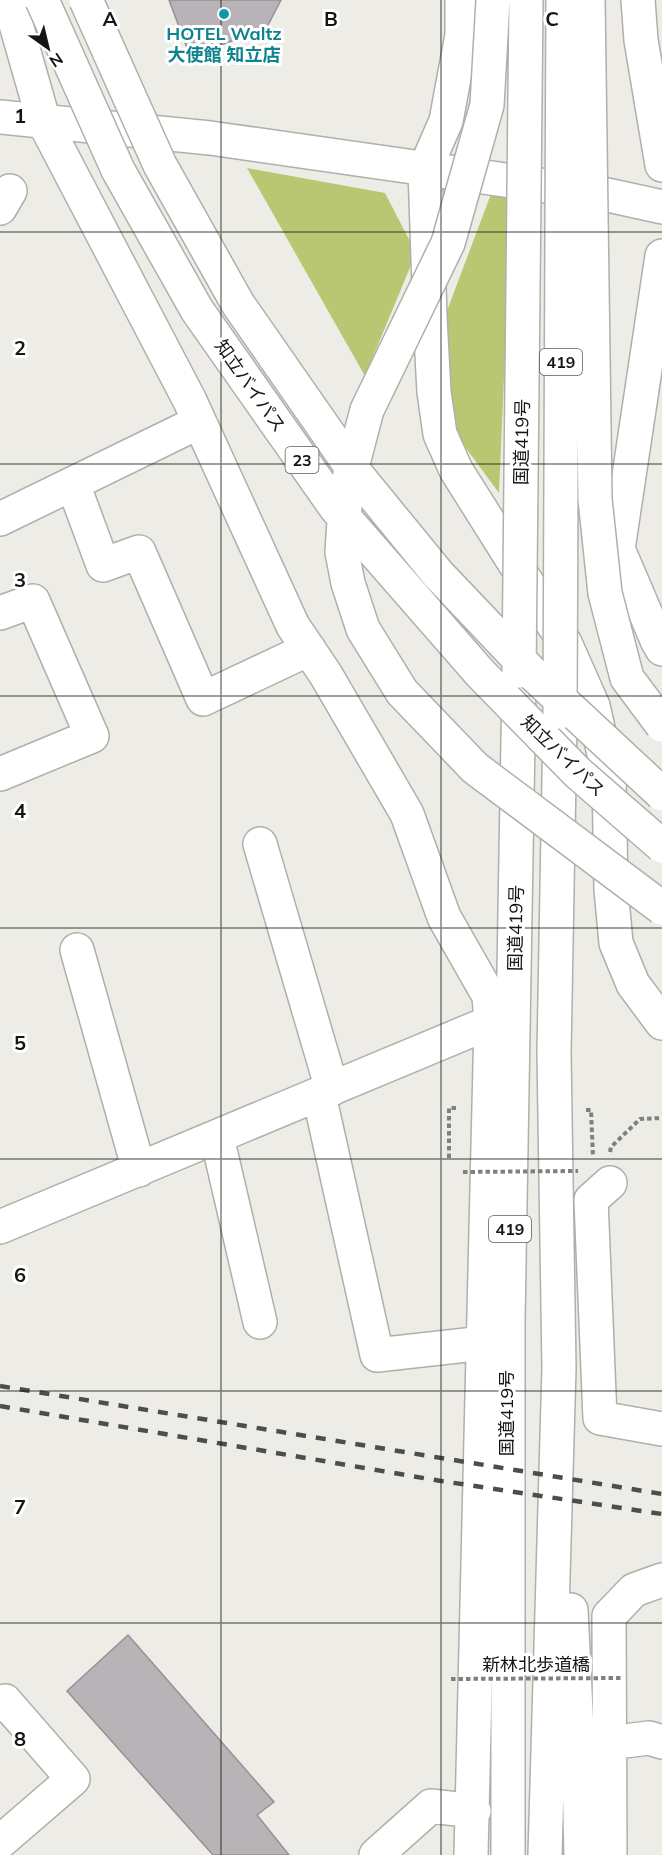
<svg xmlns="http://www.w3.org/2000/svg" width="662" height="1855" viewBox="0 0 662 1855" font-family="Mulish,'Noto Sans JP',sans-serif">
  <rect width="100%" height="100%" fill="#edece7"/>
  <path fill="#b9c773" d="M247,168L385,193L416,253L365,376Z
    M491,194H512L499,493L457,436L439,332Z"/>
  <path fill="#b7b3b7" stroke="#959194" stroke-width="1.5" d="M169,0H281L266,29L190,56Z
    M128,1635L274,1802L257,1815L289,1855H213L67,1691Z"/>
  <g fill="none" stroke-linecap="round" stroke-linejoin="round">
    <g stroke="#b0afaa" stroke-width="36">
      <path id="minor" d="M9,0L44,122L190,401L293,626L326,675L407,814L444,917L489,996L491,1022L471,1855
        M638,0L641,40L662,165
        M0,117L210,138L603,194L662,207
        M425,169L446,121L462,35V0
        M0,208L10,191
        M662,256L618,549L657,640L662,646
        M73,484L103,565L139,552L203,699L309,649
        M0,519L199,422
        M0,613L33,601L92,736L0,774
        M260,844L332,1089
        M77,950L139,1170
        M319,1095L377,1355L484,1343
        M217,1137L260,1322
        M610,1183L591,1200L600,1418L662,1429
        M0,1227L491,1022
        M0,1705L5,1701L73,1779L0,1842
        M608,1743L649,1738L662,1742
        M376,1855L431,1806L474,1811
        M610,1855L609,1616L634,1590L662,1580"/>
    </g>
    <g stroke="#b0afaa" stroke-width="36">
      <path id="highway" d="M425,169L430,317L434,392L440,434L456,470L565,643L593,706L609,776L611,889L616,943L633,984L662,1023
        M657,640L662,649
        M571,1610L579,1771L581,1855
        M508,1855V1320L519,682
        M545,1855L559,1368L554,1053L560,723"/>
    </g>
    <path stroke="#80807c" stroke-width="4" stroke-dasharray="4.5 3" stroke-linecap="butt" d="M586,1110H591L593,1157
      M610,1152L611,1147L640,1119L662,1118
      M449,1158V1108H459"/>
    <use href="#minor" stroke="#fff" stroke-width="33"/>
    <use href="#highway" stroke="#fff" stroke-width="33"/>
    <path stroke="#4d4d4a" stroke-width="4.5" stroke-dasharray="10 10" stroke-linecap="butt" d="M0,1386L662,1494
      M0,1406L441,1481L662,1514"/>
    <g stroke="#b0afaa" stroke-width="36" stroke-linecap="butt">
      <path id="highway-bridge" d="M42,0L118,170L197,310L336,508L480,673L578,773L662,846
        M86,0L160,165L238,304L357,475L438,574L534,675L662,794
        M493,0L487,105L448,243L367,410L346,490L342,552L348,583L363,629L402,692L475,768L662,908
        M588,0L595,499L605,593L627,678L662,725
        M519,671L526,0
        M560,712L563,0"/>
    </g>
    <path stroke="#80807c" stroke-width="4" stroke-dasharray="4.5 3" stroke-linecap="butt" d="M463,1172L578,1171
      M451,1679L622,1678"/>
    <use href="#highway-bridge" stroke="#fff" stroke-width="33"/>
  </g>
  <path fill="none" stroke="#151513" stroke-width="1.5" stroke-opacity="0.55" d="M221,0V1855M441,0V1855M0,232H662M0,464H662M0,696H662M0,928H662M0,1159H662M0,1391H662M0,1623H662"/>
  <circle fill="#0f9aa8" stroke="#fff" stroke-width="2" cx="224" cy="14" r="6"/>
  <g text-anchor="middle" stroke-width="6" stroke-linejoin="round" paint-order="stroke">
    <g fill="#fff" stroke="#5b5b5a" stroke-width="1.5">
      <rect x="540" y="349" width="42" height="26" rx="4.5"/>
      <rect x="285.5" y="447" width="33" height="26" rx="4.5"/>
      <rect x="489" y="1216" width="42" height="26" rx="4.5"/>
    </g>
    <g font-size="16" font-weight="bold" fill="#151513">
      <text x="561" y="368">419</text>
      <text x="302" y="466">23</text>
      <text x="510" y="1235">419</text>
    </g>
    <g font-size="18" font-weight="bold" fill="#0d838f" stroke="#fff">
      <text x="224" y="40">HOTEL Waltz<tspan x="224" dy="21">大使館 知立店</tspan></text>
    </g>
    <g font-size="18" fill="#151513" stroke="#fff">
      <text transform="translate(250 386) rotate(55)" y="6">知立バイパス</text>
      <text transform="translate(522 442) rotate(-89)" y="6">国道419号</text>
      <text transform="translate(563 756) rotate(44)" y="6">知立バイパス</text>
      <text transform="translate(516 928) rotate(-89)" y="6">国道419号</text>
      <text transform="translate(507 1413) rotate(-90)" y="6">国道419号</text>
      <text x="536" y="1671">新林北歩道橋</text>
    </g>
  </g>
  <g font-size="20" text-anchor="middle" font-weight="bold" fill="#151513" stroke="#fff" stroke-width="6" stroke-linejoin="round" paint-order="stroke">
    <text x="110" y="26">A</text>
    <text x="331" y="26">B</text>
    <text x="552" y="26">C</text>
    <text x="20" y="123">1</text>
    <text x="20" y="355">2</text>
    <text x="20" y="587">3</text>
    <text x="20" y="818">4</text>
    <text x="20" y="1050">5</text>
    <text x="20" y="1282">6</text>
    <text x="20" y="1514">7</text>
    <text x="20" y="1746">8</text>
  </g>
  <g transform="translate(48 48) rotate(146)" stroke="#ffffff" stroke-width="4.5" paint-order="stroke">
  <path d="M0-4.5L10 22L0 15L-10 22Z" fill="#151513"/>
  <text y="-9" font-size="16" font-weight="bold" text-anchor="middle" fill="#151513">N</text>
  </g>
</svg>
